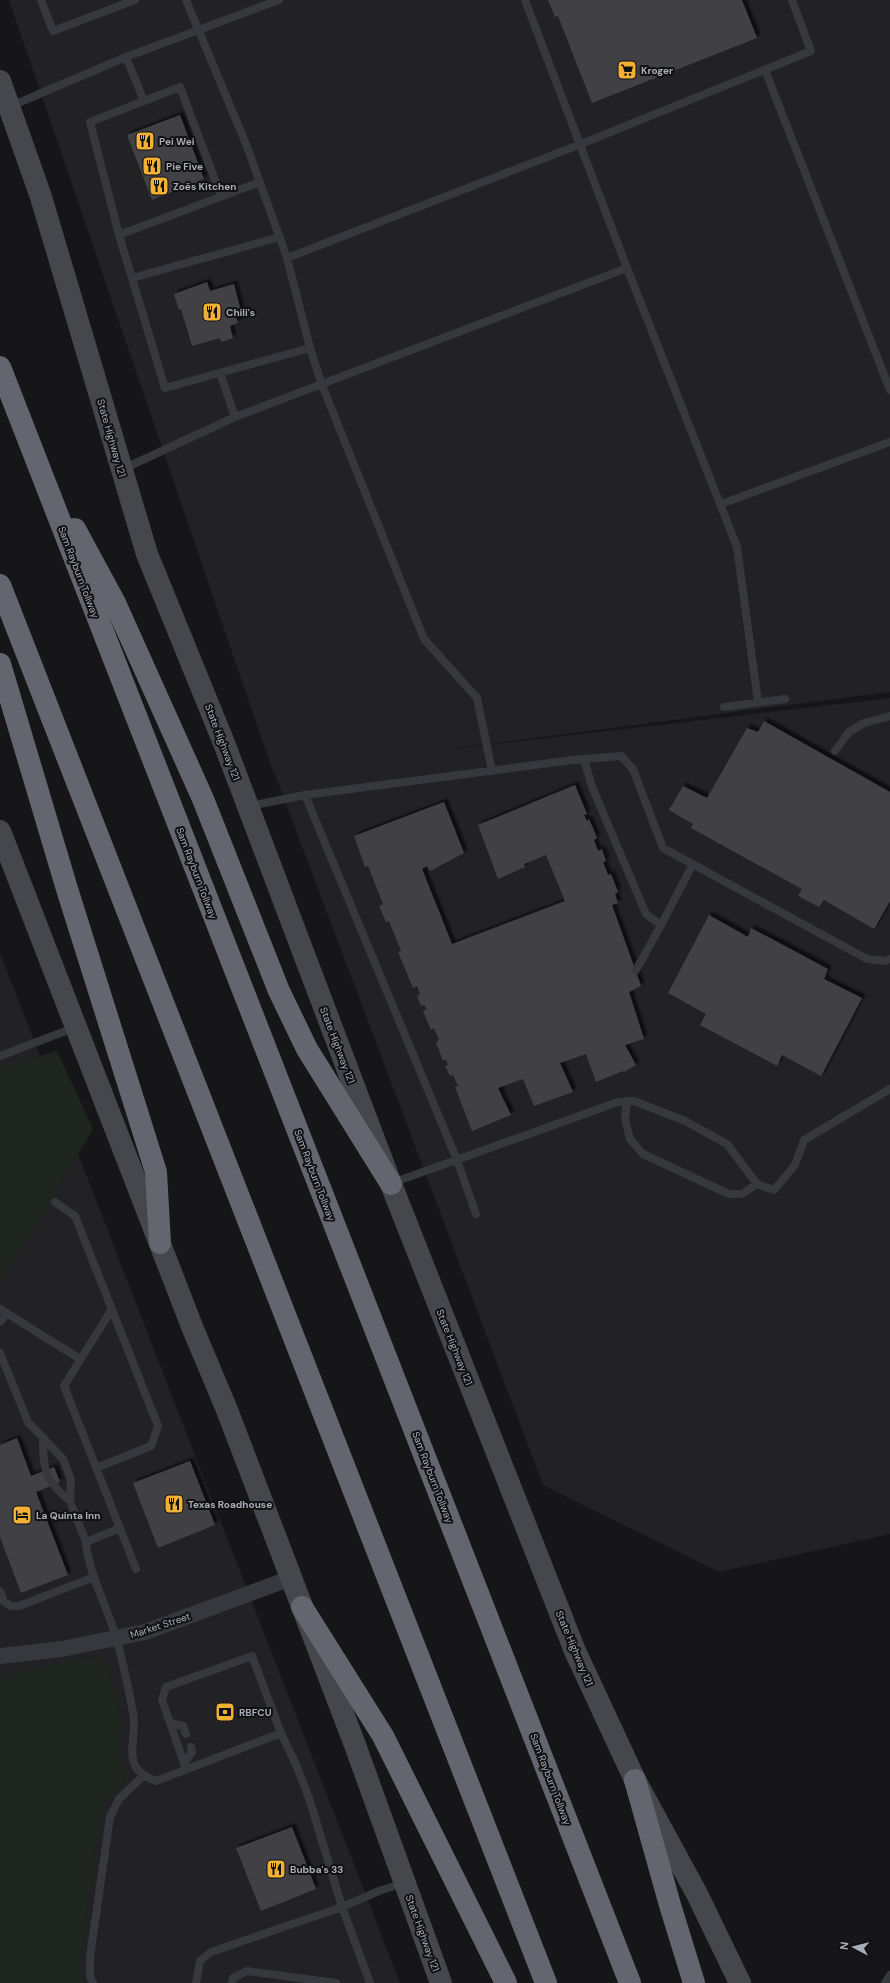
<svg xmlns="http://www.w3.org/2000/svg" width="890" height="1983" viewBox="0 0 890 1983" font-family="'DM Sans',sans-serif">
  <defs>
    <filter id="shadow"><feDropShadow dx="3.5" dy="-3.5" stdDeviation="1" flood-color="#0009"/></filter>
  </defs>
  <rect width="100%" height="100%" fill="#161618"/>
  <path fill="#222225" d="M9,0H890V692L419,753L890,698V1534L719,1572L543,1485L274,772H273Z
    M0,953L400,1983H0Z"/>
  <path fill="#1e261f" d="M57,1051L93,1129L0,1283V1068Z
    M84,1658H98L107,1664L122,1720L120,1745L124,1780L120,1788L106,1799L100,1812L79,1969L84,1983H0V1681L23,1670Z"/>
  <path fill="#404145" filter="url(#shadow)" d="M548,0H742L757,38L592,103L558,16L555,17Z
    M180,115L204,179L152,200L127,135Z
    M207,282L210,291L234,284L242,315L236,316L238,323L230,326L233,338L221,342L220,338L192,346L181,309L179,310L174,294Z
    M764,721L890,792V901L874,929L824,900L819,907L798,896L802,889L691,828L693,824L669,810L683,786L707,798L747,728L758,732Z
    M575,785L587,814L584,815L587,821L589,819L597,838L594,840L598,851L602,849L606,861L603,862L608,875L611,874L618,892L615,894L618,903L612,905L641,986L629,992L644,1039L625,1045L636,1065L624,1072L623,1071L596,1082L586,1054L560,1063L573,1092L534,1106L523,1079L498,1088L511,1115L472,1131L455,1087L458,1086L453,1075L450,1076L445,1066L448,1065L446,1059L443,1061L436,1042L439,1040L434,1028L431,1030L423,1011L427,1009L424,1005L421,1006L417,996L420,994L417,986L413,988L398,952L401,951L389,921L386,922L379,906L383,904L368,866L365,867L354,836L444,802L464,853L430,871L427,866L422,869L452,944L565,901L546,855L524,864L525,867L498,879L478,825Z
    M709,915L748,937L751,928L828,969L824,979L862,998L821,1076L782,1055L777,1066L700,1025L706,1014L668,993Z
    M17,1438L31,1476L54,1467L60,1482L36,1492L68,1575L21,1593L0,1537V1445Z
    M190,1461L215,1525L158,1548L133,1483Z
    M292,1827L316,1889L261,1911L236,1848Z"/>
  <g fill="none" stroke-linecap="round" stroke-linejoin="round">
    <path stroke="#37383d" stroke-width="8" d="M41,0L53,31L135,0
      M186,0L246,144L287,258L310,348L322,385L424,639L477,698L492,771
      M525,0L627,268L737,547L758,702
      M126,57L144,101
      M765,70L890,390
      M11,106L126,57L279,0
      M221,196L180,87L90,122L119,235L260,182
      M119,235L165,388L310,348
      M287,258L581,144L811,51L792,0
      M132,278L280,237
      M220,373L235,417
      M123,469L235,417L627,268
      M721,504L890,442
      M724,707L785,699
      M835,751L849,732L864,723L890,716
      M584,759L592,787L646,914L661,925L636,970
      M305,795L457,1160L476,1214
      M250,806L305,795L573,760L621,756L633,769L663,848L867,959L885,961L890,959
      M661,925L693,864
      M0,1056L76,1027
      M627,1101L625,1119L630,1139L643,1154L729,1194H742L757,1184
      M392,1183L618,1102L634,1101L685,1121L727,1144L757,1184L774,1190L795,1165L804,1140L890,1089
      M55,1202L75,1216L158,1426L151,1446L96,1468
      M0,1309L80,1359
      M112,1309L64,1386L136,1569
      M0,1322L7,1313
      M0,1353L28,1422L63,1459L71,1480L70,1501L86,1542
      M43,1437C43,1469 44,1480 70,1501
      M120,1528L86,1542C89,1575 107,1606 116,1637C123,1661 128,1687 133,1712C139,1741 117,1767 156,1781L281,1733L297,1767L310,1801L342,1907L370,1983
      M0,1591L4,1602L11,1606H19L94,1577
      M170,1723L183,1726L186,1734
      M184,1764L192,1752L191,1747
      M186,1769L162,1700L166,1687L252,1656L281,1733
      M93,1983L90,1977V1957L110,1817L119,1799L143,1776
      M196,1983L200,1961L211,1952L342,1907L379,1891L404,1883
      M232,1983L233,1978L247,1971L336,1983
      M885,1983L890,1975"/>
    <path stroke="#37383d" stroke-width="16" d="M0,1656L62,1649L145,1632L291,1578"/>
    <path stroke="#45474d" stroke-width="22" d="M0,81L41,197L147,554L224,743L391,1184L575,1651L635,1780L697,1894L740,1983
      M0,831L193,1329L227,1410L355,1745L441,1983"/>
    <path stroke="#63666e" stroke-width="22" d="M0,367L630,1983
      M75,529L115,603L203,799L279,991L307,1049L391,1184
      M0,585L546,1983
      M0,664L67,889L156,1172L160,1243
      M302,1607L383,1736L506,1983
      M635,1780L670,1905L694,1983"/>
  </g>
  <defs>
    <g id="supermarket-square" transform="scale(1)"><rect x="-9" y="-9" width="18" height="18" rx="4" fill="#f2b134" stroke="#111113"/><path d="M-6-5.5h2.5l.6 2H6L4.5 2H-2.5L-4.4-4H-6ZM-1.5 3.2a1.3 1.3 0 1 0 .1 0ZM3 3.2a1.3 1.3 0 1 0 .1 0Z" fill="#111"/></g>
    <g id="restaurant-square" transform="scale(1)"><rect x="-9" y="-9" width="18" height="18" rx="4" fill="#f2b134" stroke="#111113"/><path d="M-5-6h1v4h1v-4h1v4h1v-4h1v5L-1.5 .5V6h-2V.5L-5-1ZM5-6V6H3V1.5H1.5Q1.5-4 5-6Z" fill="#111"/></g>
    <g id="hotel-square" transform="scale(1)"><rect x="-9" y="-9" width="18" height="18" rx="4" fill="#f2b134" stroke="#111113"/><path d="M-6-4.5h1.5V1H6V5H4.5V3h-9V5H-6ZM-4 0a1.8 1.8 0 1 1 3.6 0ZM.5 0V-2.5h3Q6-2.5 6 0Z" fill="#111"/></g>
    <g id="bank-square" transform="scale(1)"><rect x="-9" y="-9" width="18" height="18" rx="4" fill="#f2b134" stroke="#111113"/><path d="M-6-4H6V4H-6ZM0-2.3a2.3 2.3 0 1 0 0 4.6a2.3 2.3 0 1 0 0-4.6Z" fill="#111"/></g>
  </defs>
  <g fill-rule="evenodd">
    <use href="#supermarket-square" x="627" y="70"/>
    <use href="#restaurant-square" x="145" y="141"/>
    <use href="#restaurant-square" x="152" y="166"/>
    <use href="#restaurant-square" x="159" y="186"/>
    <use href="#restaurant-square" x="212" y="312"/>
    <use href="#restaurant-square" x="174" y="1504"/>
    <use href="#hotel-square" x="22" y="1515"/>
    <use href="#bank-square" x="225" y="1712"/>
    <use href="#restaurant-square" x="276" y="1869"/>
  </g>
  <g text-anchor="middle" stroke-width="4" stroke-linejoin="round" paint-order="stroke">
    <g font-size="10" font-weight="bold" fill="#a8adb8" stroke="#111113" text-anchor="start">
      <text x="641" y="74">Kroger</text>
      <text x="159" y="145">Pei Wei</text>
      <text x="166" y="170">Pie Five</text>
      <text x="173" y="190">Zoës Kitchen</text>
      <text x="226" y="316">Chili's</text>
      <text x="188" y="1508">Texas Roadhouse</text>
      <text x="36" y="1519">La Quinta Inn</text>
      <text x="239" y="1716">RBFCU</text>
      <text x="290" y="1873">Bubba's 33</text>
    </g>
    <g font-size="10" fill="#a8adb8" stroke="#111113">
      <text transform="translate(112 438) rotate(74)" y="4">State Highway 121</text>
      <text transform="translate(79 572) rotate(69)" y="4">Sam Rayburn Tollway</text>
      <text transform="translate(223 742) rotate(69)" y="4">State Highway 121</text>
      <text transform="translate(197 873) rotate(69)" y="4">Sam Rayburn Tollway</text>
      <text transform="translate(338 1045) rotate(69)" y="4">State Highway 121</text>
      <text transform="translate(315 1175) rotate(69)" y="4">Sam Rayburn Tollway</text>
      <text transform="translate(455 1347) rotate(68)" y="4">State Highway 121</text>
      <text transform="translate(433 1477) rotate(69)" y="4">Sam Rayburn Tollway</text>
      <text transform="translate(160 1625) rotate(-18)" y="4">Market Street</text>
      <text transform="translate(575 1648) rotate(67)" y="4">State Highway 121</text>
      <text transform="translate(551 1779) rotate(69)" y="4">Sam Rayburn Tollway</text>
      <text transform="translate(423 1933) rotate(70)" y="4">State Highway 121</text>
    </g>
  </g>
  <g transform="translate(854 1947) rotate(277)" stroke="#111113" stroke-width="3" paint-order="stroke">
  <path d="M0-3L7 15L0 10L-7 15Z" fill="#a8adb8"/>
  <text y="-6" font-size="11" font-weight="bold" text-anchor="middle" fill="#a8adb8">N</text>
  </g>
</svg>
